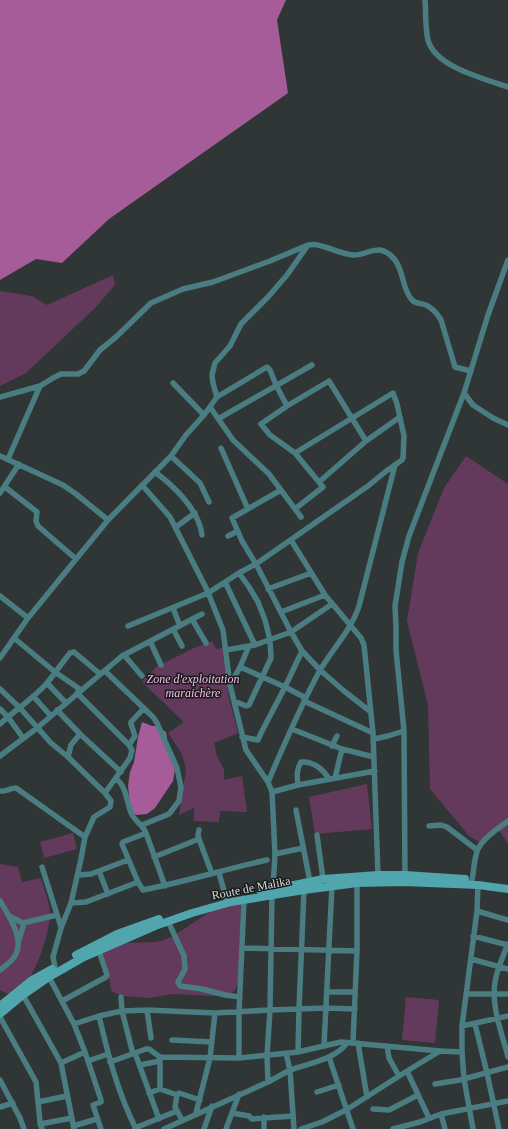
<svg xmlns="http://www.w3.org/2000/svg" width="508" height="1129" viewBox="0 0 508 1129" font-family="'Times New Roman',serif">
  <rect width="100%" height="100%" fill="#303535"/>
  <path fill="#643a5c" d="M113,275L115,285L96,307L26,373L0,386V291L32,296L47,305Z
    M466,456L508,484V844L499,830L483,844L469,836L430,789L428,705L407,621L418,553L444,488Z
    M212,641L216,649L225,647L228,694L238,733L214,743L217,756L224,770V780L242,776L247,812L220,811L219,822L194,821V808L179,815L186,770L182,754L168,733L184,722L142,682L156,667L194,648Z
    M367,784L372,829L315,834L309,797Z
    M73,833L77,849L44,858L40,842Z
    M0,864L18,867L22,882L41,878C44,889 49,901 50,912C51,927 39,964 30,977C25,983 18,988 11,993L8,994L0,990Z
    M241,904L238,983L235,990L231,993L227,995L215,996L173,994L149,998L123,996L115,993L111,990L109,978L105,969L101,953L125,943L156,942L164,940L175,935L211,911L224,907Z
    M406,997L439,1000L435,1043L402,1040Z"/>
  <path fill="#a55c98" d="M0,0H286L277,20L288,93L109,219L62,263L36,259L0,280Z
    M142,722L152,726H156L166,732L168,746L175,770L173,781L155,808L147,814L136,815L131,811L128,786L130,772L134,762L138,737Z"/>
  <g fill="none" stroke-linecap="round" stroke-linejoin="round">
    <path stroke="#4a7d81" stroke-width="5.5" d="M425,0C426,13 425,27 428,40C435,67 485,79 508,87
      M173,383L204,415
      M464,393L473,405L493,418L508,425
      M0,397L40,386
      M217,397L213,383L212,375L215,363L230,346L241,324L268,297L287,275L308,245C311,245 314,244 317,245C329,247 341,254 353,255C362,256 371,249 380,250C386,251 392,256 395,260C404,272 402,289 412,300C416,304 421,303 426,305C432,308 438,315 441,320L455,367L471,371
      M210,407L233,440L269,474L301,517
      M218,419L312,365
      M221,448L248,509
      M0,456L63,485L76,494L108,520
      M171,456L200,483L209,502
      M8,459L40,386L53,378L61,374H78L84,371L100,350L116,337L151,303L183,289L213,282L270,261L308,245
      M155,472C174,486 199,510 202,535
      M319,482L366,441L400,417
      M142,485L170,517L207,590L223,630L230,685L246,750L268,782L272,792L275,854L273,889
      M5,487L37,512L36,521L38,526L76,559
      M281,490L232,518L242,541L256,564L291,632L302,651L320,670L344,691L371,712
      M0,493L19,464
      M295,509L323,487L295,453L270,435L261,424L287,406L329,381L366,441
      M176,527L195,513
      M228,536L238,531
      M291,540L325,595L361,638L364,645L373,733L378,875
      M225,582L255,645
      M268,589L311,573
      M0,596L28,618
      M173,608L180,626
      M281,612L325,595
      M192,619L206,643
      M128,626L208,593L239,573L256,564L368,486L385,472L402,460L403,458L404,436L397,404L393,393L295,453
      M173,629L182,646
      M14,638L55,672L81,690
      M150,641L161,665
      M226,650L255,645L291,632L332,604
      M124,655L142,676
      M0,658L28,618L108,520L171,456L186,435L204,415L217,397L267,367L270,370L276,385L287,406
      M240,667L285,687L306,698
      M105,671L153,717L157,723L177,768L181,787L179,801L169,814L142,825
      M47,683L66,703
      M230,685L240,667L249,646
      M0,689L20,708L51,743L68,757L105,793L111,801L110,807L94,817L85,837L81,859L71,903L61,928L53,957L55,967
      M77,693L129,745L132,750L130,758L105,793
      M33,696L51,716
      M234,701L246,706L249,705L271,658L270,640L265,620L258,602L249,587L239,573
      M304,701L373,733
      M0,709L8,717L23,738
      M57,710L80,734L121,772
      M0,724C15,710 33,699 47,683C55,673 62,663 70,653L74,652L100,674
      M292,729L342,749L374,757
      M242,737L258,740L261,733L285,687L302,651
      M374,739L388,736L404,731
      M129,745L135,736L131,724V722L144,708
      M332,746L337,736
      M0,756L37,728L122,656L202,614
      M68,757L71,745L80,734
      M335,778L342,749
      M116,779C126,785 127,803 131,813C135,822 143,824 146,833L123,842L122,844L138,882L143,890C185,882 225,869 267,860
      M268,782C284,745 300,707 319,672C332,649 351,631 359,606L395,465
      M298,785C297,776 296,771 301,762C313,761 323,769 329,779
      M0,791C6,792 10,788 16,788L85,837
      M272,792L298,785L375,771
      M296,810L310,882
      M429,826L441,825L447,827L477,850
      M199,830L198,835L199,839L212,874
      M146,833L165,886
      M317,835L323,879
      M275,854L303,848
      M154,857L199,839
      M42,867L61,927
      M99,871L108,894
      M219,873L226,898
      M78,875L91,874L128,860
      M405,878L404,731L396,650V626L395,606L402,562L409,536L464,393L488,315L508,260
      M472,880C474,871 474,857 478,849C484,837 498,829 508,821
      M0,901C8,914 24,938 16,954C13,961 5,966 0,970
      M71,903L86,902L138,882
      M477,911L508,920
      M9,916L23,923L57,915
      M168,921L184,956L185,969L178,982L180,986L202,989L225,995L240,997
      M473,936L508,945
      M19,940L23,927V923
      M508,944C503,956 497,969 495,982C491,1007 502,1033 508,1057
      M242,948L357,951
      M471,959L508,969
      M49,977L74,1024L85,1052L101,1100V1102L93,1105L101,1129
      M327,992H355
      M466,994H508
      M23,995L61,1063L74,1129
      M121,997L122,1011L133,1054
      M62,1001L106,977L107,975L99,951
      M147,1010L151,1038
      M99,1016C108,1055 118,1093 136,1129
      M0,1017L36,1082L40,1122L42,1129
      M74,1024L99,1016L122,1011L147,1010L215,1013L270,1010L326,1008L355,1009
      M475,1024L487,1073L499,1129
      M462,1026L508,1016
      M172,1040L212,1042
      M353,1042L357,951V883
      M358,1043L367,1097
      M324,1046L332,886
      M387,1046L389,1058L399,1076
      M298,1052L299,1009L304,890
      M135,1053L159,1119
      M286,1053L290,1070C307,1064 336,1059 347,1043
      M329,1057L353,1129
      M239,1058V1012L244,900
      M88,1061L108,1054
      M110,1062L146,1049H149L160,1057
      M61,1063L85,1052
      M140,1065L160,1061
      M407,1071L429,1118
      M0,1080L20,1118L24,1129
      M268,1082L267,1056L270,1010L272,895
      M435,1084L460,1080L508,1067
      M160,1089V1057L239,1058L298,1052L341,1042L440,1051L462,1052
      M317,1092L339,1085
      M149,1093L160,1089L177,1095L179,1093L200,1100
      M177,1095L175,1107L182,1120
      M38,1102L67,1096
      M0,1107L13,1103
      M373,1109L389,1110L418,1095
      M196,1113L210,1058L215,1013
      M232,1113L249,1116L252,1119L293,1116
      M441,1114L445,1129
      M40,1124L72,1118
      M73,1126L97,1119
      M135,1128L177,1111
      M164,1129L268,1082L290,1070L294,1129
      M204,1129L212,1106
      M226,1129L239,1094
      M264,1129V1117
      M301,1129L322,1122L346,1110L407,1071L440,1051
      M393,1129L420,1122L441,1114L508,1101
      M473,1129L464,1079L462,1052V1026L477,911L478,885"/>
    <path stroke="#50a6ac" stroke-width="8" d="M261,892L323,879L378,875H405L465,879
      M76,955L117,934L159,919
      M0,1006L32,980L52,969
      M0,1014L23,995L49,977L84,957L155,926L192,913L231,902L304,890L357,883L404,882L478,885L508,889"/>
  </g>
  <g text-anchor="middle" stroke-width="3" stroke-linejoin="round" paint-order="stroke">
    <g font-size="12" font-style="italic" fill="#f9bded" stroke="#1a1c1c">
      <text x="193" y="683">Zone d'exploitation<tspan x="193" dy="14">maraichère</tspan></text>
    </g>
    <g font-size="12" fill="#d9dddd" stroke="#1a1c1c">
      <text transform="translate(251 888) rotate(-11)" y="4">Route de Malika</text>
    </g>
  </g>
</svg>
